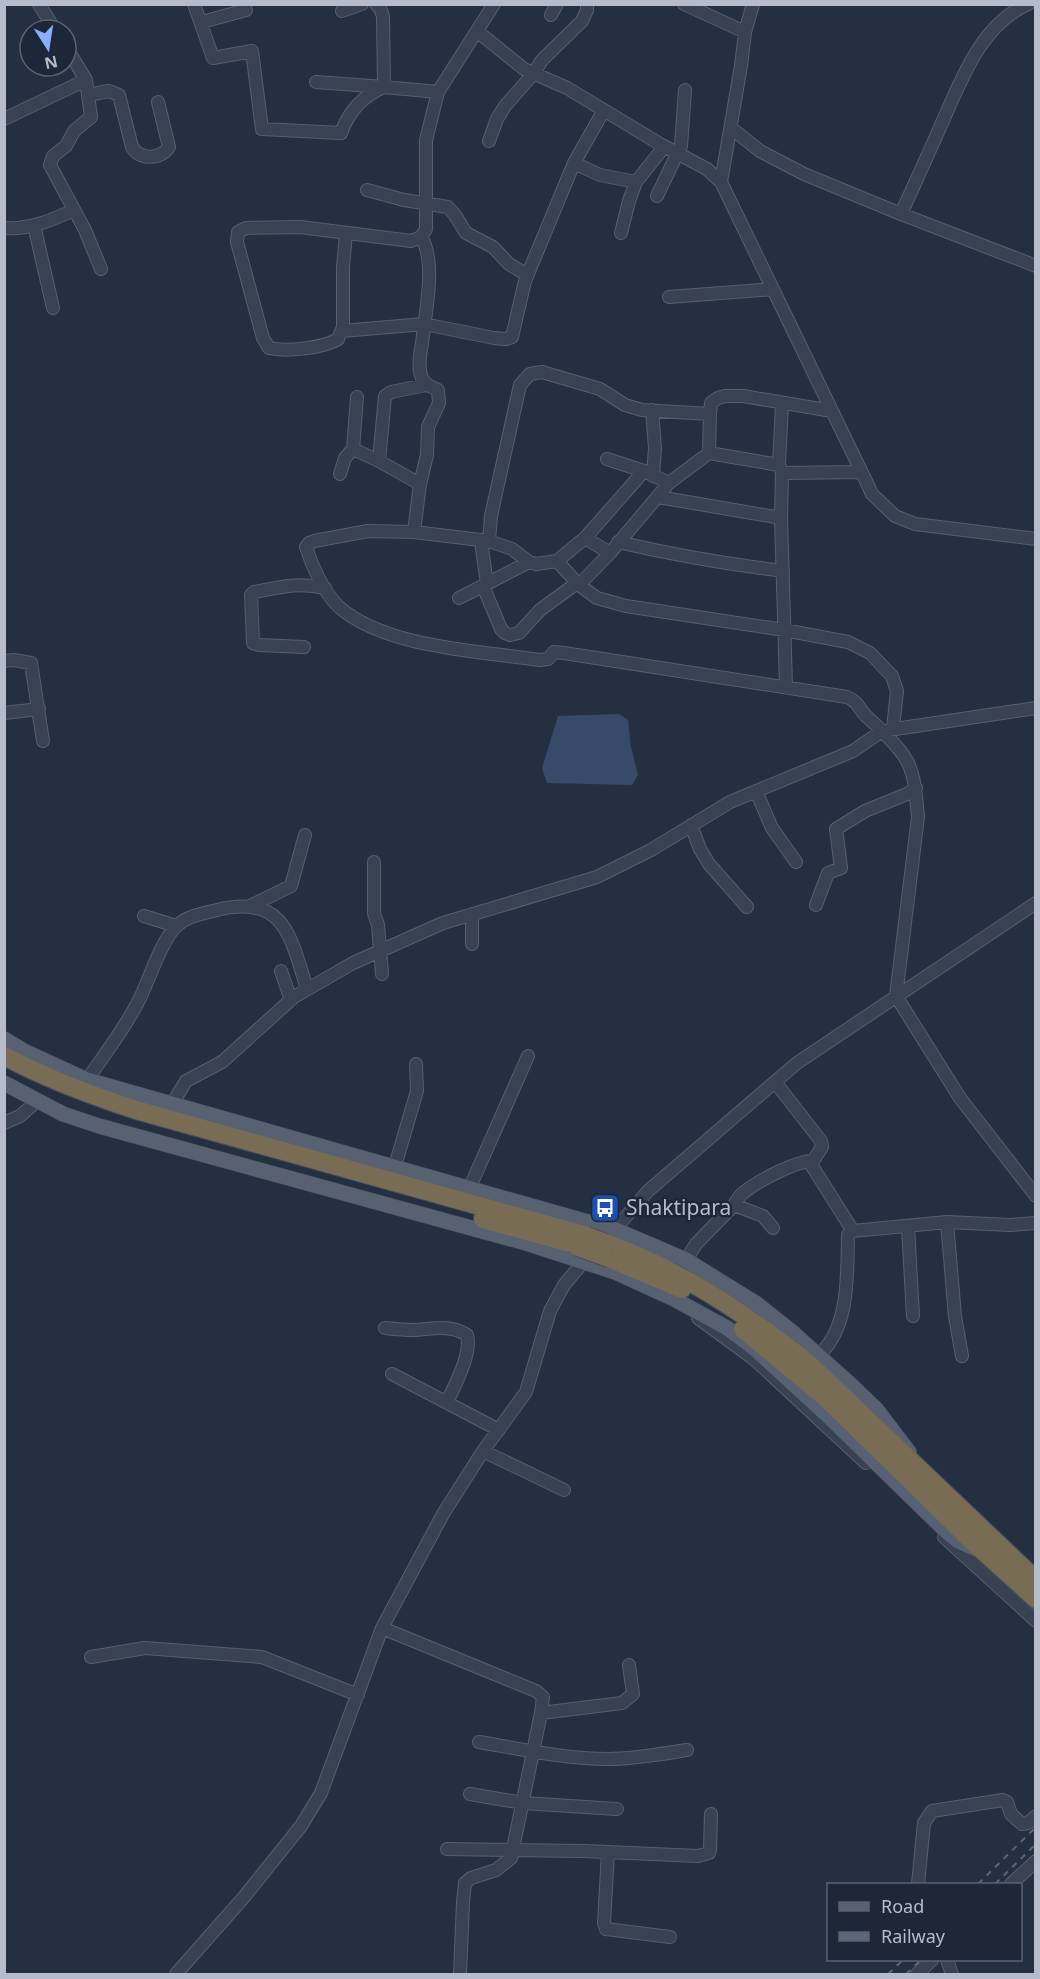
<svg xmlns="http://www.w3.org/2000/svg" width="1040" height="1979" viewBox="0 0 1040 1979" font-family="'Noto Sans',sans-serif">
  <rect width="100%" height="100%" fill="#243042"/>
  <path fill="#374a6a" d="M619,714L628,720L631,747L638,775L632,785L547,783L542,768L558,716Z"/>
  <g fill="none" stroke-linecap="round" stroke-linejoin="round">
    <g stroke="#56606f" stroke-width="14">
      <path id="minor" d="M39,4L55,30
        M194,4L213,58L252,51L262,129L341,133C349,111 362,96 384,87L438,92
        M684,4L745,32
        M753,4L745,32L741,66L721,182L866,481L872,494L895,516L915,524L1036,539
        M342,11L362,4
        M551,15L557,4
        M202,22L246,10
        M477,31L524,69L567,88L660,144L707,169L721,182
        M66,47L86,80L91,117L74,131L66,146L53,156L50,165L85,230L101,269
        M316,82L384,87L383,16L380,8L376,4
        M88,95L109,91L119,95L132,147C140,160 160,160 169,147L158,102
        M4,119L86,80
        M731,128L760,151L804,174L901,214L1036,266
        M489,141L497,119L505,106L534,73L542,60L582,21L587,10V4
        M574,163L600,175L636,182L664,147
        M367,190L404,200L448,207L455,215L466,233L493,247L509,264L527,275
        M657,196L681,146L685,90
        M901,214C914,185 928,155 941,125C961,81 980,25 1028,4
        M34,225L53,308
        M4,228C29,230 52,220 74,210
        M621,233L629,201L636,182
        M346,234L343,267V327L338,339C324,348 286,352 269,348L263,338L237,242L238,232L246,228L300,227L411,241L421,237L426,229V140L438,92L494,4
        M669,297L773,289
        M342,331L424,324L494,338L506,339L512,337L525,281L574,163L604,110
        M652,410L655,448L653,476
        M710,414L709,453L779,465
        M353,449L357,397
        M709,453L669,483L610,553L585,538L557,561L536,564L529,562L512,549L489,541L491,516L520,385L530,374L542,372L600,389L625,405L642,410L710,414L711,403L718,398L725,396H743L832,411
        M607,459L644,471L669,483
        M379,461L385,396L391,392L426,385
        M782,473L861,472
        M340,474L345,458L353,449L379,461L420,484L414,532
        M420,484L427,455L428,427L439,403L438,390C433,387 426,386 423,380C417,370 420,354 422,343C425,315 437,261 421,237
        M658,497L781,518L782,473L779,465L782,403
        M781,518L786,686
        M585,538L644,471
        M481,541L487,584
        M489,541L414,532L368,531L314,541L309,543L306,547C312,566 324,593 339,607C386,648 480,651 540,660L548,659L554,652L564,653L847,697C858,701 859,709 866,716C879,728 899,746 907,761C916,778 916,799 918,817L896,996L960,1098L1036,1196
        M618,542C673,555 727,564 783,571
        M557,561L579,585L597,598L626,606L784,630L848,642L870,653L892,676L897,691L893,728
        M579,585L610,553
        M483,586L501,629L505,633L510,635L519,633L540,610L577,583
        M459,598L529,562
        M304,647L259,645L253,643L251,595L254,592C281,587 298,582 325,588
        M4,661L14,660L31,663L43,741
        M4,713L39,709
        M756,791L772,828L796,862
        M691,825L700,849L709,864L747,907
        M374,862V913L378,925L382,974
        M816,905L828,873L841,868L836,829L865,811L907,794L916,788
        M250,906L291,886L305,835
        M144,916L176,926
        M472,944V914
        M281,971L291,1000
        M87,1080C104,1055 123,1031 137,1004C148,984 159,946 173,930C184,916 201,914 217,910C285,893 291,938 307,989
        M775,1082L821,1141L822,1147L813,1161L812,1166L853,1231
        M172,1104L186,1081L222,1062L294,997L353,963L443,923L597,877L651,850L730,802L853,751L882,731L1036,708
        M4,1123L20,1116L37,1101
        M395,1166L417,1091L416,1064
        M470,1187L528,1056
        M734,1205C737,1201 739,1196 743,1193C756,1182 795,1161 813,1161
        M947,1222L955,1316L962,1356
        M908,1227L913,1316
        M610,1235L648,1191L797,1063L1036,903
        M686,1260L696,1244L734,1205L763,1216L773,1228
        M698,1318L754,1359L866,1463
        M385,1328C394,1329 404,1330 414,1330C434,1329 450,1324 467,1335C472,1354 455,1385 447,1402
        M819,1355C850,1327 847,1274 848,1235L853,1231L947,1222L1010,1225L1036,1223
        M392,1374L499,1430
        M483,1451L564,1490
        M944,1537L1036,1621
        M382,1628L536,1691L543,1697L541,1713L622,1703L633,1694L629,1665
        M91,1657L145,1648L262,1657L358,1695
        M479,1742C521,1749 565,1759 608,1759C635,1759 661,1754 687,1750
        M470,1794L523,1803L617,1809
        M447,1849L584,1851L698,1856L709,1853L710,1850L711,1814
        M608,1852L604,1923L606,1929L670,1937
        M918,1884L924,1823L932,1811L1003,1800L1007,1802L1011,1814L1022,1824L1028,1823L1036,1816
        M1011,1884L1036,1861
        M947,1960L952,1974
        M176,1974L244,1897L301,1826L321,1793L382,1628L443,1514L483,1451L526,1392L550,1311L564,1285L589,1255
        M460,1974L463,1902L465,1883L471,1878L496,1870L511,1858L541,1713
        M917,1974L932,1960"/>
    </g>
    <g stroke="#424b5b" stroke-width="16">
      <path id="major" d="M4,1039L24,1051L87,1080L616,1230L686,1260L757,1304L791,1331L850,1384L877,1410L909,1452
        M4,1083L63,1114L99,1126L526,1243L615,1272L674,1299L727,1328L754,1348L829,1417L945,1530L958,1541L976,1549"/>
    </g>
    <g stroke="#434d5c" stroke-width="20">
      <path id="highway" d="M4,1056C47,1079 90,1095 136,1110L587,1236
        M483,1219L567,1242
        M605,1243C681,1270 746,1314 809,1364L1036,1580
        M609,1258L682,1289
        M743,1329L826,1398L973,1542L1036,1599"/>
    </g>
    <use href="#minor" stroke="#394252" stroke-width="12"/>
    <use href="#major" stroke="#576172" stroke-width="15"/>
    <use href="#highway" stroke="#786c55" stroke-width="18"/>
    <path stroke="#5a6679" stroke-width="2" stroke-dasharray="6 6" stroke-linecap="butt" d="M978,1884L1036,1827
      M995,1884L1036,1844
      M888,1974L903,1960
      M906,1974L921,1960"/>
    <g stroke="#434d5c" stroke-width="20" stroke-linecap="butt">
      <path id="highway-bridge" d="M587,1236L605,1243
        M578,1247L609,1258"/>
    </g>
    <use href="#highway-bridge" stroke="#786c55" stroke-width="18"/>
  </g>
  <defs>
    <g id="bus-square" transform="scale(1.5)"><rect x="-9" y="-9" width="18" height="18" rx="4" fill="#1a4fb4" stroke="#1d2737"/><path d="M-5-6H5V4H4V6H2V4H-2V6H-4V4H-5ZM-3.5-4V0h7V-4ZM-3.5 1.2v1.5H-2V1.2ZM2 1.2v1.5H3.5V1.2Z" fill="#fff"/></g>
  </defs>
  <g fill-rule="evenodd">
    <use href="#bus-square" x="605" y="1208"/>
  </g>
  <g text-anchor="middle" stroke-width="5" stroke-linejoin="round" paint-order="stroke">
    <g font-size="21" fill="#b5bdcc" stroke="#1d2737" text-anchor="start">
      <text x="626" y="1215">Shaktipara</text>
    </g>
  </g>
  <rect width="1040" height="1979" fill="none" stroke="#b5bdcc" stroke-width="12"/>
  <rect x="827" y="1883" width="195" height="78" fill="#1d2737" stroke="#5a6373" stroke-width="1.5"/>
  <rect x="839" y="1902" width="30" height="9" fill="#576172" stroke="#5a6373" stroke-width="1.5"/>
  <text x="881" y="1913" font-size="18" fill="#b5bdcc">Road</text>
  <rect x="839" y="1932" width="30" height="9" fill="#5a6679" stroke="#5a6373" stroke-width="1.5"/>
  <text x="881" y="1943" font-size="18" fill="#b5bdcc">Railway</text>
  <g transform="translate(48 48) rotate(168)"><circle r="28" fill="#1d2737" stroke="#5a6373" stroke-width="1.5"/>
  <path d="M0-4.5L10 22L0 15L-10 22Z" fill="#89b0fe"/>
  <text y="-9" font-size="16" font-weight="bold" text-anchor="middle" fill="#b5bdcc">N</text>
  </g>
</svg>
